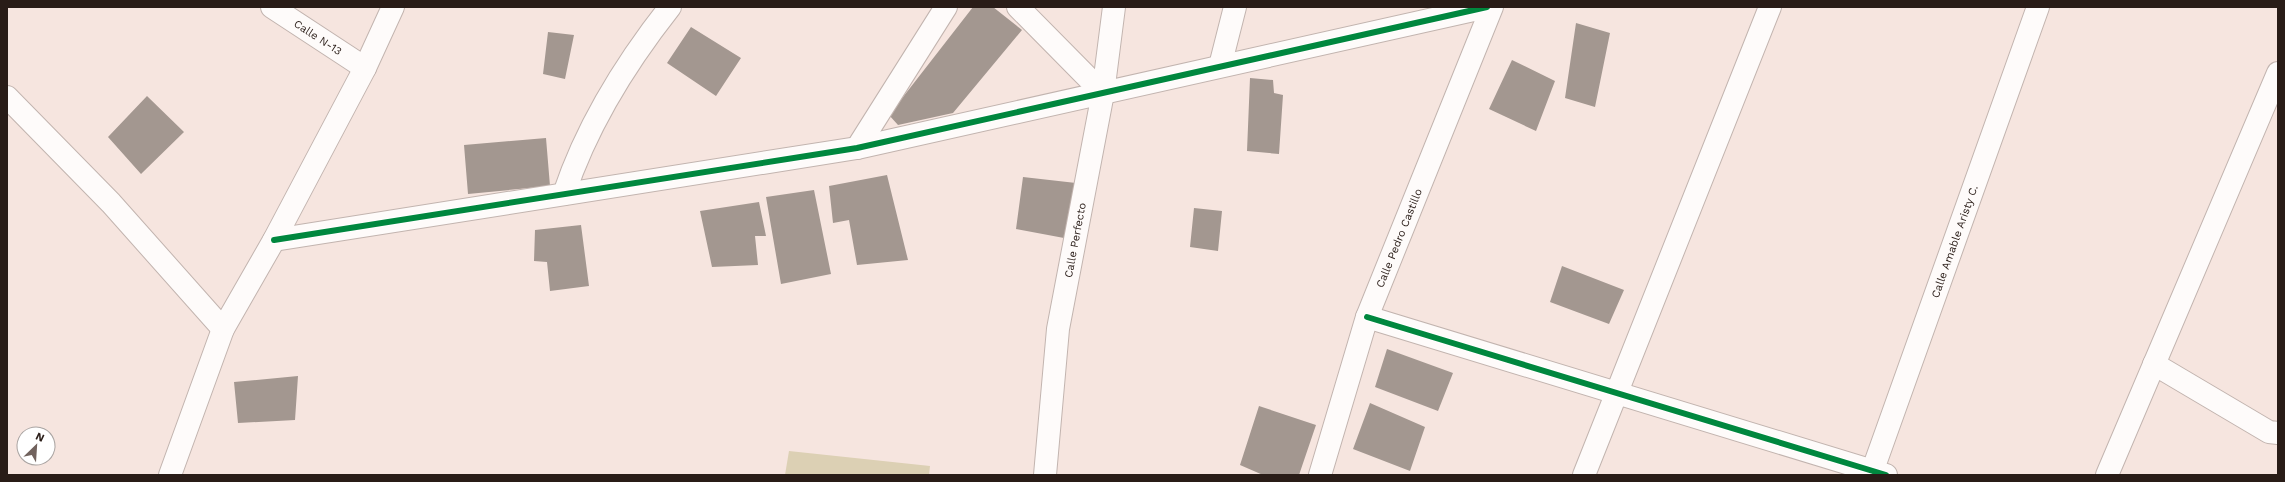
<svg xmlns="http://www.w3.org/2000/svg" width="2285" height="482" viewBox="0 0 2285 482" font-family="'Work Sans',sans-serif">
  <rect width="100%" height="100%" fill="#f6e5df"/>
  <path fill="#dcd0b4" d="M789,451L930,466L929,475H785Z"/>
  <path fill="#a39790" d="M973,7H993L1022,30L953,113L898,125L889,115Z
    M1576,23L1610,33L1595,107L1565,98Z
    M691,27L741,58L716,96L667,63Z
    M548,32L574,35L565,79L543,74Z
    M1512,60L1555,81L1536,131L1489,109Z
    M1250,78L1273,80L1274,93L1283,95L1279,154L1247,151Z
    M147,96L184,132L141,174L108,137Z
    M546,138L550,186L468,194L464,145Z
    M887,175L908,260L857,265L849,220L833,223L829,186Z
    M1023,177L1076,183L1064,238L1016,229Z
    M814,190L831,274L781,284L766,197Z
    M759,202L766,236H755L758,265L712,267L700,211Z
    M1194,208L1222,211L1218,251L1190,247Z
    M581,225L589,286L550,291L547,262L534,261L535,230Z
    M1562,266L1624,290L1609,324L1550,302Z
    M1387,349L1453,373L1438,411L1375,387Z
    M298,376L295,420L238,423L234,382Z
    M1370,403L1425,427L1410,471L1353,449Z
    M1259,406L1316,425L1299,475H1263L1240,465Z"/>
  <g fill="none" stroke-linecap="round" stroke-linejoin="round">
    <g stroke="#c2b4af" stroke-width="24">
      <g id="street">
        <path id="s1" d="M272,7L365,68"/>
        <path d="M1018,7L1103,93"/>
        <path d="M1220,66L1235,7"/>
        <path d="M7,97L111,203L223,329"/>
        <path d="M857,148L946,7"/>
        <path d="M564,194C587,125 625,64 670,7"/>
        <path d="M274,240L857,148L1487,7"/>
        <path d="M1367,317L1886,475"/>
        <path d="M2154,364L2269,432L2278,433"/>
        <path d="M170,475L223,329L274,240L365,68L393,7"/>
        <path id="s2" d="M1045,475L1058,329L1103,93L1114,7"/>
        <path id="s3" d="M1320,475L1367,317L1492,7"/>
        <path d="M1584,475L1770,7"/>
        <path id="s4" d="M1871,475L2038,7"/>
        <path d="M2107,475L2278,73"/>
      </g>
    </g>
    <use href="#street" stroke="#fefbfa" stroke-width="22"/>
    <g stroke="#fff" stroke-width="8">
      <path id="cycleway" d="M274,240L857,148L1487,7
        M1367,317L1886,475"/>
    </g>
    <use href="#cycleway" stroke="#00873e" stroke-width="6"/>
  </g>
  <g text-anchor="middle" stroke-width="4" stroke-linejoin="round" paint-order="stroke">
    <g font-size="11" fill="#291c17" stroke="#fff">
      <text dy="4" stroke="none"><textPath href="#s1" startOffset="55">Calle N-13</textPath></text>
      <text dy="4" stroke="none"><textPath href="#s3" startOffset="250">Calle Pedro Castillo</textPath></text>
      <text dy="4" stroke="none"><textPath href="#s2" startOffset="237">Calle Perfecto</textPath></text>
      <text dy="4" stroke="none"><textPath href="#s4" startOffset="248">Calle Amable Aristy C.</textPath></text>
    </g>
  </g>
  <rect width="2285" height="482" fill="none" stroke="#291c17" stroke-width="16"/>
  <g transform="translate(36 446) rotate(25)"><circle r="19" fill="#ffffff" stroke="#a9a4a2"/>
  <path d="M0-3L7 15L0 10L-7 15Z" fill="#71625d"/>
  <text y="-6" font-size="11" font-weight="bold" text-anchor="middle" fill="#291c17">N</text>
  </g>
</svg>
